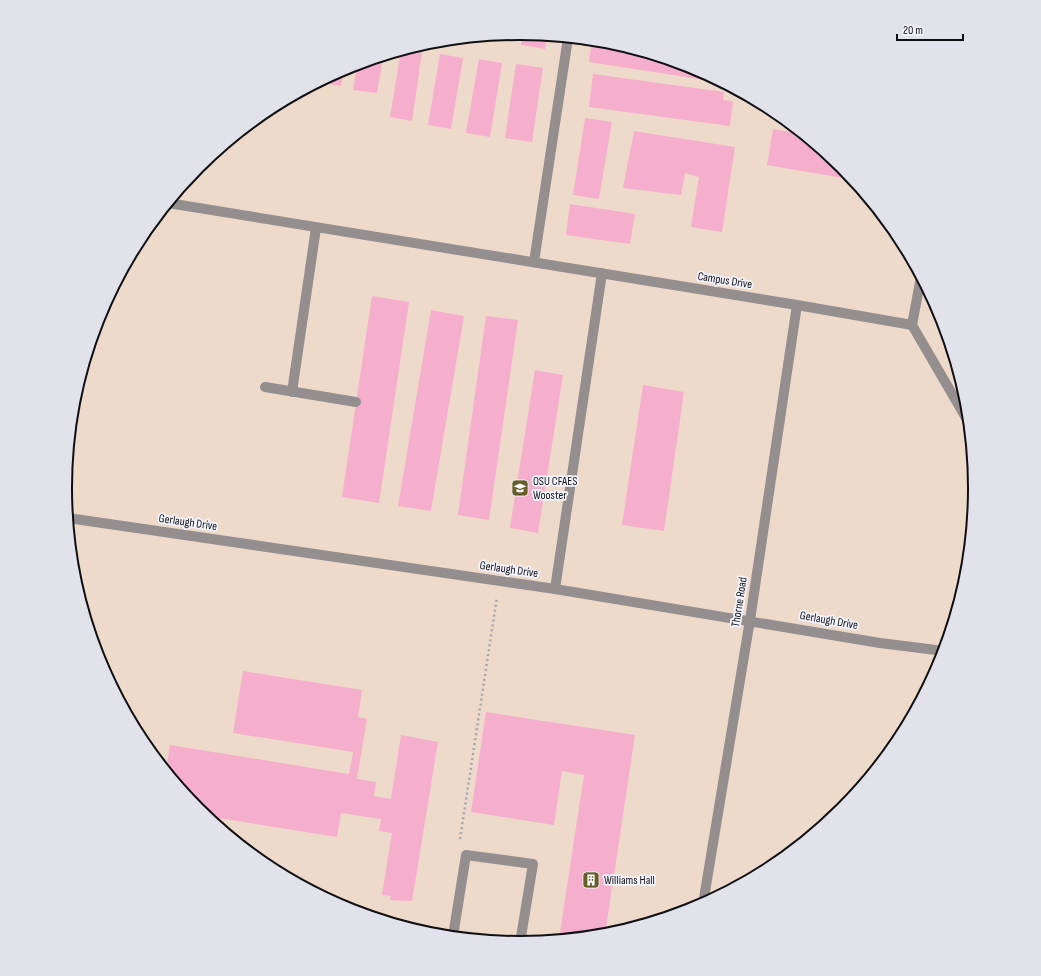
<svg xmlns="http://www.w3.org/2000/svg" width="1041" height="976" viewBox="0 0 1041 976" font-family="'Sofia Sans Condensed',sans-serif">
  <rect width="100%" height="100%" fill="#e6e6f2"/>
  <path fill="#eedacb" d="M66 488a454 454 0 1 1 908 0a454 454 0 1 1-908 0Z"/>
  <path fill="#f6aecd" d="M523,33L547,36L545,49L521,45Z
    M506,34L505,38L493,36Z
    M592,40L609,42L695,68L724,83L589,62Z
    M407,49L422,52L412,121L390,117L401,51Z
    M440,54L463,58L451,129L428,125Z
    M383,57L377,93L353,90L357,65Z
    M479,59L502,63L490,137L466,133Z
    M516,64L543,68L532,142L505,138Z
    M344,69L341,86L319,82L326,79Z
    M593,74L724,92L723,100L733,101L730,126L589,107Z
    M585,118L612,122L599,199L573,195Z
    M773,129L803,134L842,166L854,180L767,165Z
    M634,131L735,147L722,232L691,227L699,177L685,173L681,195L623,188Z
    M570,204L635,214L630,244L566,235Z
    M372,296L409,302L379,503L342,497Z
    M431,310L464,316L431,511L398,506Z
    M486,316L518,320L489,520L458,515Z
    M535,370L563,375L538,533L510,528Z
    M643,385L684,392L664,531L622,525Z
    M243,671L362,690L358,717L367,719L357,779L376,782L374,796L391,799L401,735L438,742L412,901L390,900L391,896L382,895L392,833L379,831L381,819L341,813L337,837L206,816L199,810L166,770L170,745L349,774L353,752L233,733Z
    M486,712L635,735L605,935L559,939L584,775L562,771L554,825L471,812Z"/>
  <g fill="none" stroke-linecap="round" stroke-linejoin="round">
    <path stroke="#a5a5ae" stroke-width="2.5" stroke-dasharray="2 3" stroke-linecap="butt" d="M460,839L497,597"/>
    <path stroke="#948e8f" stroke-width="10" d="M168,203L797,305L912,325
      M534,262L568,38
      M921,277L912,325L969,423
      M265,387L356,402
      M292,392L316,228
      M68,518L555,589L880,643L944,651
      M555,589L602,273
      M703,904L750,620L797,305
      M453,936L466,855L533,864L520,943"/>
  </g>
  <defs>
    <g id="university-square" transform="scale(0.9)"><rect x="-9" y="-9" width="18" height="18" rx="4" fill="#675d29" stroke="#f4f4fe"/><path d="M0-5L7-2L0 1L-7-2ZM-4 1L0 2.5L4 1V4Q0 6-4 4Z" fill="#fff"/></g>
    <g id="building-square" transform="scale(0.9)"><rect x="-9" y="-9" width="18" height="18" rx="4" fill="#675d29" stroke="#f4f4fe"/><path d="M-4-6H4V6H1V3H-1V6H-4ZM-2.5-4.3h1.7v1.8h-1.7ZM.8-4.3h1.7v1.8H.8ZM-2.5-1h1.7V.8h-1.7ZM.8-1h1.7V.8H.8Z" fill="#fff"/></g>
  </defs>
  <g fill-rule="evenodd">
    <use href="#university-square" x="520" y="488"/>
    <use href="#building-square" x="591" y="880"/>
  </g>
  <g text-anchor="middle" stroke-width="3.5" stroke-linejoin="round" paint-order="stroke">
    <g font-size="12" fill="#101014" stroke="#f4f4fe">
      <text transform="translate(725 280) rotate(9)" y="4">Campus Drive</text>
      <text transform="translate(188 522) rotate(8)" y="4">Gerlaugh Drive</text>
      <text transform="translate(509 569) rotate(8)" y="4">Gerlaugh Drive</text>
      <text transform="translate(739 602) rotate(-81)" y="4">Thorne Road</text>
      <text transform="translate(829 620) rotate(10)" y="4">Gerlaugh Drive</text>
    </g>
    <g font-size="12" fill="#101014" stroke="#f4f4fe" text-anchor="start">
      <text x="533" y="485">OSU CFAES<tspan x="533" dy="14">Wooster</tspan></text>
      <text x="604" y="884">Williams Hall</text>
    </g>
  </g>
  <path d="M0 0H1041V976H0ZM72 488a448 448 0 1 1 896 0a448 448 0 1 1-896 0Z" fill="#e2e2eb" fill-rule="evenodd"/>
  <path fill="none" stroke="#101014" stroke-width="2" d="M72 488a448 448 0 1 1 896 0a448 448 0 1 1-896 0Z"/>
  <path d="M897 34v6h66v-6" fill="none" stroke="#101014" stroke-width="2"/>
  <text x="903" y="34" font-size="12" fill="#101014" stroke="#f4f4fe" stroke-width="3" paint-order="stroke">20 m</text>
</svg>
